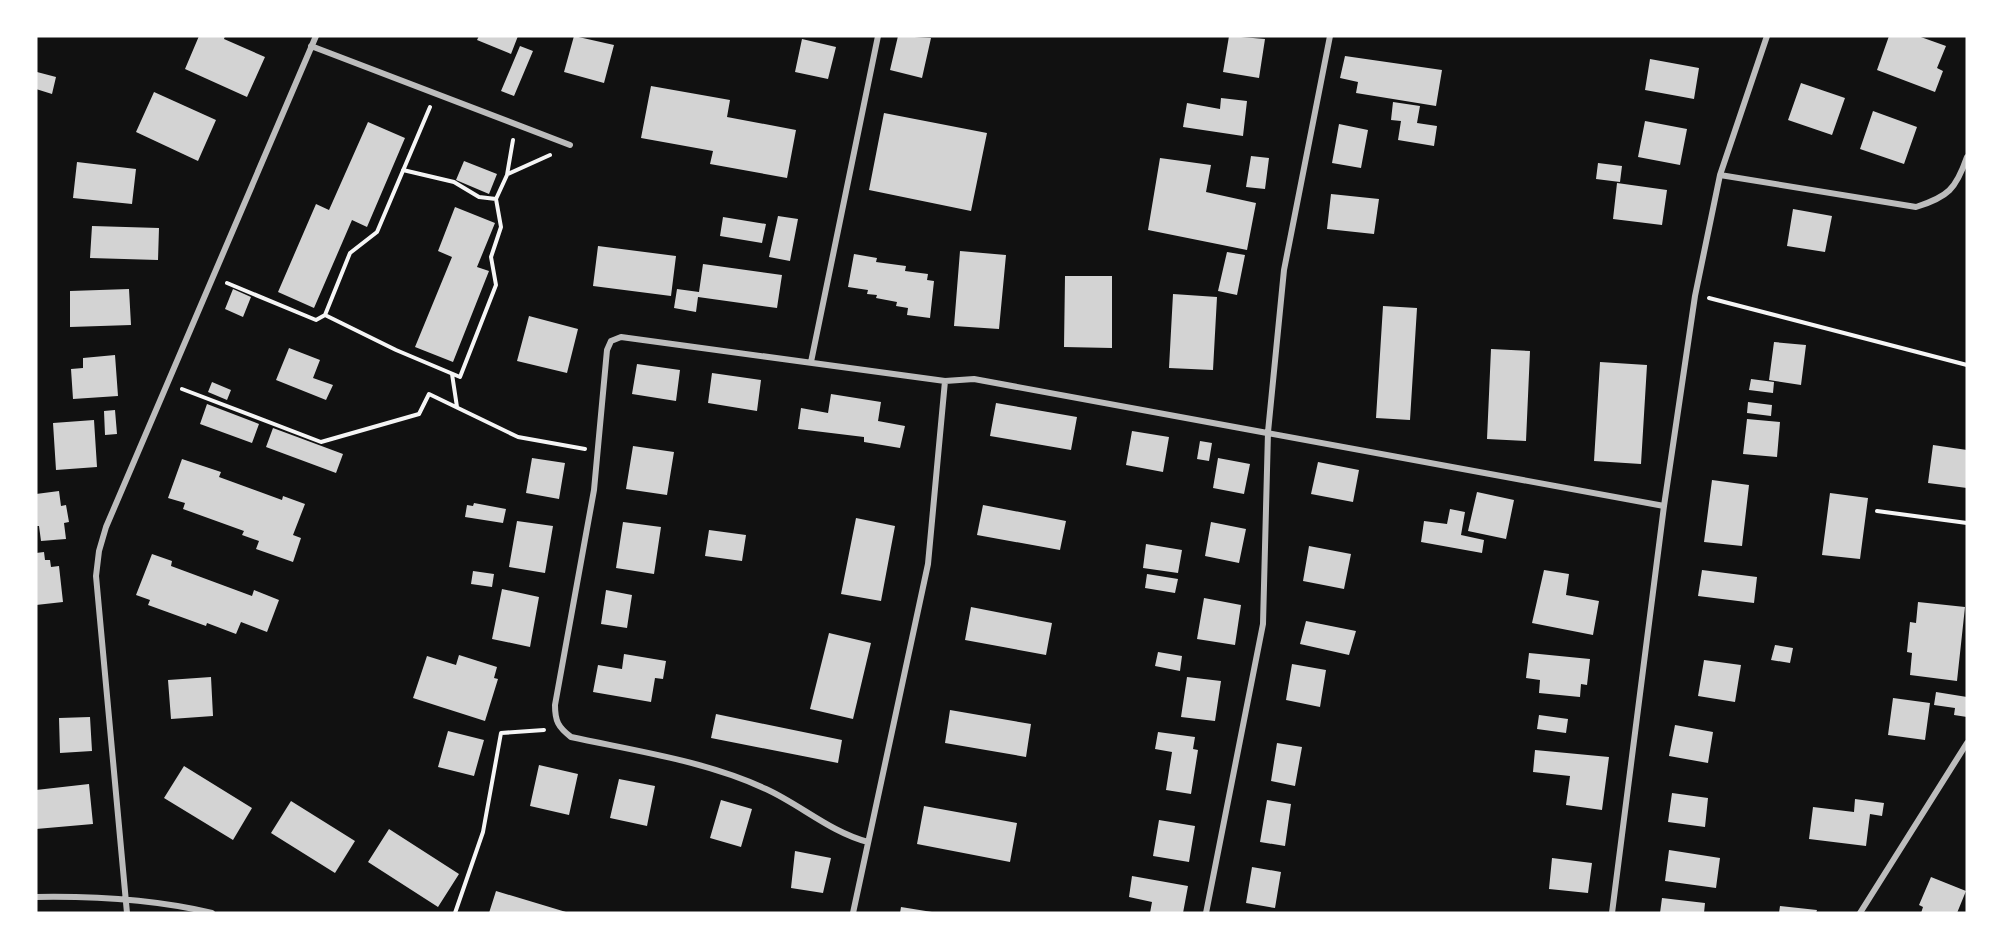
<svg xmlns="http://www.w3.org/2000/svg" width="2003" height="949" viewBox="0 0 2003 949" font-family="Roboto,sans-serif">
  <rect width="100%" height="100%" fill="#111"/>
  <path fill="#d3d3d3" d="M199,36H225L224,39L265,57L247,97L185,69Z
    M479,36H518L511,54L477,40Z
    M574,36L614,45L604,83L564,72Z
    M898,36L931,38L922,78L890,70Z
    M1229,36L1265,39L1259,78L1223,72Z
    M1889,36H1918L1946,46L1937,68L1943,71L1935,92L1877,70Z
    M802,39L836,47L828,79L795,72Z
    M520,46L533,51L514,96L501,91Z
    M1345,56L1442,70L1436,106L1356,93L1358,82L1340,78Z
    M1650,59L1699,68L1694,99L1645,90Z
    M37,72L56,77L52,94L36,89Z
    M1801,83L1845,98L1832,135L1788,120Z
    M651,86L730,100L727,117L796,130L787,178L710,164L713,151L641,138Z
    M154,92L216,120L198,161L136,132Z
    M1221,98L1247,101L1243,136L1183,127L1187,103L1220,109Z
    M1393,102L1420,106L1417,123L1437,126L1434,146L1398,140L1401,121L1391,120Z
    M1873,111L1917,127L1904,164L1860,149Z
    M884,113L987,133L971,211L869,190Z
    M1645,121L1687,129L1680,165L1638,157Z
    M368,122L405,138L367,227L352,220L314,308L278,292L316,204L329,210Z
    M1339,124L1368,130L1361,168L1332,163Z
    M1251,156L1269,158L1265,189L1246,187Z
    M1160,158L1211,165L1206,192L1256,203L1247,250L1148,230Z
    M464,161L497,174L489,194L456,180Z
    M77,162L136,169L132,204L73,198Z
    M1598,163L1622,166L1620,182L1596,179Z
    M1617,183L1667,190L1662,225L1613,219Z
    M1331,194L1379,199L1374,234L1327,229Z
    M455,207L495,223L477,267L489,271L453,362L415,347L452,257L438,251Z
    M1793,209L1832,216L1825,252L1787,246Z
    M778,216L798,219L790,261L769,257Z
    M723,217L766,224L762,243L720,236Z
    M92,226L159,228L158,260L90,258Z
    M598,246L676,256L671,296L593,286Z
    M960,251L1006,255L999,329L954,326Z
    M1227,252L1245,255L1237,295L1218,291Z
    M854,254L877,258L876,262L906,266L905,271L928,274L927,280L934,281L930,318L907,315L908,308L896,306L897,302L876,298L877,295L867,294L868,290L848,287Z
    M703,264L782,275L777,308L698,297L696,312L674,308L677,289L699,292Z
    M1065,276H1112V348L1064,347Z
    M129,289L131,325L70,327V291Z
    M233,289L251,297L243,317L225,309Z
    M1173,294L1217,297L1213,370L1169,368Z
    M1383,306L1417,308L1410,420L1376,418Z
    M529,316L578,329L567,373L517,361Z
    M1774,342L1806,345L1801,385L1769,380Z
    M289,348L320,360L313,378L333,385L326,400L276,380Z
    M1491,349L1530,351L1526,441L1487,439Z
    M115,355L118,396L73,399L71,369L83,368V358Z
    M1600,362L1647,365L1641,464L1594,461Z
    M637,364L680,370L676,401L632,394Z
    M712,373L761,380L757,411L708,403Z
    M1751,379L1774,382L1773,393L1749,390Z
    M212,382L231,390L227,400L208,392Z
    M831,394L881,402L878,421L905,426L900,448L864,442V437L798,429L801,408L828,413Z
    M1748,402L1772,405L1771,416L1747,413Z
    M996,403L1077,417L1071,450L990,436Z
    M207,404L259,424L252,443L200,424Z
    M115,410L117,434L105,435L104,411Z
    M1747,419L1780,422L1777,457L1743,454Z
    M94,420L97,467L56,470L53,423Z
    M273,428L343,454L336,473L266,447Z
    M1132,431L1169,437L1163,472L1126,465Z
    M1200,441L1212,443L1209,461L1197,459Z
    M1933,445L1967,450V488L1928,483Z
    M633,446L674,452L667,495L626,489Z
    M532,458L565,463L559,499L526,493Z
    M1218,458L1250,464L1244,494L1213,488Z
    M182,459L221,472L219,477L282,500L283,496L305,504L293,535L301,538L293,562L256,549L259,541L242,535L244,531L183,509L185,503L168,498Z
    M1318,462L1359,470L1353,502L1311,494Z
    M1712,480L1749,485L1742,546L1704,542Z
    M59,491L61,506L66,505L69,522L64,523L66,539L41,541L39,526H36V494Z
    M1477,492L1514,500L1506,539L1468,531Z
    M1830,493L1868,498L1860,559L1822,555Z
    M474,503L506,509L503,523L465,517L467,505L473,506Z
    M983,505L1066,521L1060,550L977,535Z
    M1450,509L1465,512L1461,535L1484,540L1482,553L1421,542L1424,521L1447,524Z
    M856,518L895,526L881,601L841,594Z
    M517,521L553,526L545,573L509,567Z
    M623,522L661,527L654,574L616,568Z
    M1211,522L1246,529L1239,563L1205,556Z
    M709,530L746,535L742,561L705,556Z
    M1146,544L1182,550L1178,573L1143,568Z
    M1309,546L1351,554L1344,589L1303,581Z
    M44,552L45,560H50L51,567L59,566L63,602L36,605V553Z
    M152,554L172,561L171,566L252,596L254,590L279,600L267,632L241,622L236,634L207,623L206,626L148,605L150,600L136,595Z
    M1544,570L1569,574L1566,595L1599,601L1593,635L1532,623Z
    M1702,570L1757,577L1754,603L1698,596Z
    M473,571L494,574L492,587L471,584Z
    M1147,574L1178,579L1175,593L1145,588Z
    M502,589L539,597L530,647L492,639Z
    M606,590L632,595L627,628L601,624Z
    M1204,598L1241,605L1235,645L1197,639Z
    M1918,602L1965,607L1957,681L1910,675L1912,653L1907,652L1910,622L1916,623Z
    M971,607L1052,623L1046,655L965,640Z
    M1306,621L1356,631L1349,655L1300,644Z
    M829,633L871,643L853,719L810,709Z
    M1775,645L1793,648L1790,663L1771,660Z
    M1158,652L1182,656L1180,671L1155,666Z
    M1529,653L1590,659L1587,685L1581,684L1580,697L1539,693L1540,680L1526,678Z
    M624,654L666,661L663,679L655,678L651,702L593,692L598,665L622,669Z
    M459,655L497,667L494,678L498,679L485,721L413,698L427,656L456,665Z
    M1704,660L1741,665L1735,702L1698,696Z
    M1292,664L1326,670L1320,707L1286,700Z
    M211,677L213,716L171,719L168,680Z
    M1187,677L1221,681L1215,721L1181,717Z
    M1936,692L1967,697V717L1954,715L1955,708L1934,705Z
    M1893,698L1930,703L1925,740L1888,735Z
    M950,710L1031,724L1026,757L945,743Z
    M716,714L842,740L838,763L711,738Z
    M1539,715L1568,719L1566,733L1537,729Z
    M90,717L92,751L60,753L59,718Z
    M1675,725L1713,732L1708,763L1669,756Z
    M448,731L484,740L474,776L438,767Z
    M1158,732L1195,737L1193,749L1198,750L1191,794L1166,790L1172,752L1155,749Z
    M1277,743L1302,747L1295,786L1271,781Z
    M1535,750L1609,757L1602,810L1566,805L1570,776L1533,772Z
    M539,765L578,774L569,815L530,806Z
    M184,766L252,808L233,840L164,798Z
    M619,779L655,786L647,826L610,818Z
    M89,784L93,824L36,829V790Z
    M1672,793L1708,798L1705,827L1668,822Z
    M1855,799L1884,803L1882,816L1870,814L1866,846L1809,839L1813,807L1854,812Z
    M721,800L752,809L741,847L710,838Z
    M1267,800L1291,804L1285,846L1260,842Z
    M291,801L355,841L335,873L271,833Z
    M924,806L1017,823L1010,862L917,844Z
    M1159,820L1195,826L1189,862L1153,856Z
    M389,829L459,874L438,907L368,862Z
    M1669,850L1720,858L1716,888L1665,881Z
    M795,851L831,858L823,893L791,888Z
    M1552,858L1592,863L1588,893L1549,889Z
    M1252,867L1281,872L1275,908L1246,903Z
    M1132,876L1188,886L1183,913H1150L1152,902L1129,897Z
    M1931,877L1966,891L1957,913H1921L1923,907L1919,905Z
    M496,891L566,912V913H489Z
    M1662,898L1705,903L1704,913H1660Z
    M1780,906L1817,910L1816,913H1779Z
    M901,907L932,912V913H900Z"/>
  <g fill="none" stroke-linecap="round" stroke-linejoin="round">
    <path stroke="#f5f5f5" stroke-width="4" d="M403,170L454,182L479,197L496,199
      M508,174L550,155
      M227,283L316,320L325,315L350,253L377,232L430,107
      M1709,298L1967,365
      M325,315L396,350L460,377L496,285L491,257L501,227L496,199L507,175L513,140
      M452,374L457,407
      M182,389L321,442L419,414L429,394L518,437L585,449
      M1877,511L1967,523
      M455,913L483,832L501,733L544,730"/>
    <path stroke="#bcbcbc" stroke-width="6" d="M311,46L570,145
      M1720,175L1916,207C1948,197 1956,189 1967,157
      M811,362L878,36
      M868,842C830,832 801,805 766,789C706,761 636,751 571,737C558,727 555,721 555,705L594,490L607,350L611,341L621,337L945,381L974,379L1664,506
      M36,897C96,896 153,899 212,913
      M127,913L96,576L99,551L106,527L316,36
      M853,913L928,564L945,381
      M1206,913L1263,624L1268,432L1284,270L1330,36
      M1612,913L1664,506L1695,296L1720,175L1767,36
      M1860,913L1967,743"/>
  </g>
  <rect width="2003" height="949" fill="none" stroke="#ffffff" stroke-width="75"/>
</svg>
